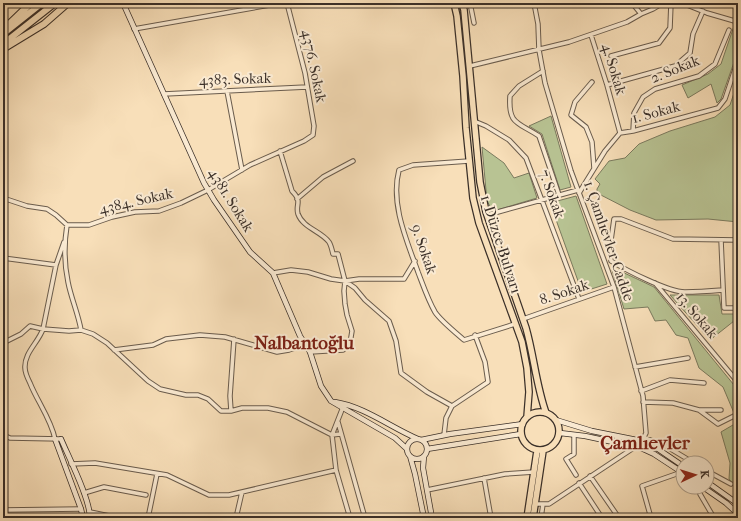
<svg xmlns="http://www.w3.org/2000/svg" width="741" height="521" viewBox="0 0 741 521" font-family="'IM FELL French Canon',serif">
  <rect width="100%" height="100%" fill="#f8dfb9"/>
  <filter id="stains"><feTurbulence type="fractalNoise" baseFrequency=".005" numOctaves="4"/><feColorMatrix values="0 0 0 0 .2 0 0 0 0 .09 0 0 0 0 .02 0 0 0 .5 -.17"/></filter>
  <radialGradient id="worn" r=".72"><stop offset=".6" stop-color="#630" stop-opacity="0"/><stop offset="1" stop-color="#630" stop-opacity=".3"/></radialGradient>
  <path fill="#b8c393" stroke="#7a7a5e" d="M734,26L738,27V51L721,99L717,103L711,84L688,98L682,85L708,74L721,64Z
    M738,81V222L708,219L656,220L630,210L597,193V189L600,184L595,179L609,161L625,158L639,144L670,131L715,117L730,105Z
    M551,116L571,187L560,190L542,134L529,126Z
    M482,147L504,163L514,178L529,173L537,198L497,210L491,208L487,201Z
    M576,196L607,284L582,292L550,203Z
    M612,270H618L654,287L734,385L738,387V410L734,413L723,387L699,368L688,338L676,335L666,320L655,321L648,307L624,309Z
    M670,295H719L722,314H738V324L734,321L710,340Z
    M738,422V490L729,479L730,463L721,432Z"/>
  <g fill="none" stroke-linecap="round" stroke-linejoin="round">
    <g stroke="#6a5c4d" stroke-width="5.5">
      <path id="street" d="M470,3L474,23
        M534,3L538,24L539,50L545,83L571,171L614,287L643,396L646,433L642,441L635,447L549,504H535
        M632,3L641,14
        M682,3L707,13L738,22
        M134,29L281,3
        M591,35L607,85L620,133
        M611,56L659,43L670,28L671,3
        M470,66L569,42L627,22L641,14L653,9L663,3
        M543,71L519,86L510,96C508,125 518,122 539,136L559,195
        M592,82L575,102L571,115L586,127L592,142L594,168
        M607,85L675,66L690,53L693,34L703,11
        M227,91L242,170
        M164,94L307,87
        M474,121L486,126L509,140L526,158L579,299
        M633,131L634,113L643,97L655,89L699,76L715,64L729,30
        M280,151L292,191C303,202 295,204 298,214C303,228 321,231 329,242C331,245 332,250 333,254H338L345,281L344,291L345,304L347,315L352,331L350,343L343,350L310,352
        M469,161L413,165L399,170C390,204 407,241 418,272C423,285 428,300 435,312C440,320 456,333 464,340L515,324
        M579,193L605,151L620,133L633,131L718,108L725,99L738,60
        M3,198L27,206L47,209L56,215L67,225H89L112,217L135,212L159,211L181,203L208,190L250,165L304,141L313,135L314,126L305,73L287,3
        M297,199L323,177L353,161
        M487,215L578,190
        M67,225C64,244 64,263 68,282C71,298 78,313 81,330
        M721,240L724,308H738
        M3,258L56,265
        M273,273L291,270L308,272L331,279L345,281L359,279H404L415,261
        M345,281L355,288L365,300L389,321L396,341L401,373L427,392L452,406
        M655,283L736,380L738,381
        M723,290C711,291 698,292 685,292C668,292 626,270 611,261L610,247L614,219H621L673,239L738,240
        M523,319L614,287
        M3,343L21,334L30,326L43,329L69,331L81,330L93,334L107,343L148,381L160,389L186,395H198L208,399L221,411H231L242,408H268L287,412L332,435L340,434
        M114,350L153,345L166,339L200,335L225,337L277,352L289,350L305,345
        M635,367L688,358
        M641,391L670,380L704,383
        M643,402L673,403L699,410L718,424L738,414
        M343,407L332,435L336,470L350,518
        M699,410H721
        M231,411L230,396L234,339
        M338,422L365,518
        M3,435L10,438L61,439
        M444,435L446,418L452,406L488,382L485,362L475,335
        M574,435V454L566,459L576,475
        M645,438L664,445L694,463
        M55,439C51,419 37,401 30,383C28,379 25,373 25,368C24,353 38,343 43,329L56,265L64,242
        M71,464L95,463L167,475L209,495H229L336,470
        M707,471L731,484
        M590,476L619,518
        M484,478L491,518
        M579,483L602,518
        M698,487L700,494L714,518
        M427,490L505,474L534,472
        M84,493L104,487L146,495
        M3,510L81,509
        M90,512L119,518
        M148,518L157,474
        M236,518L242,492
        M541,518L543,504
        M651,518L642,486L682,472
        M730,518L737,513"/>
    </g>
    <g stroke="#3b3029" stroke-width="6">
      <path id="secondary" d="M123,3L204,183L214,200L250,252L273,273L300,336L310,352L321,386L331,401L395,438L407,449
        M335,402C365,407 390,427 418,439
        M556,420L592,431L642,441L658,449L683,466
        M560,433L585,436L641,448L654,454L683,473
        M55,439L81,509L83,518
        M61,439C69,458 90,499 90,518
        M407 449a10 10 0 1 1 20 0a10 10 0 1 1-20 0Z
        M421,440L450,434L523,424
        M427,449L521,434
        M410,456L415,474L424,518
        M424,456L423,468L432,518
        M707,482L738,504
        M703,487L726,503L738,514"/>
    </g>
    <g stroke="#3b3029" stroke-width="8">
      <path id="primary" d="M454,3L457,16L463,76L466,128L473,198L479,223L522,342L527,368L529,392L527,417
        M462,3L464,10L480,182L486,212L526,328C534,356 536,385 546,413
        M521 431a19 19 0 1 1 38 0a19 19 0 1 1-38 0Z
        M527,518L537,451
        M533,518L543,451"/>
    </g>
    <g stroke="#3b3029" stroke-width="8">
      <path id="highway" d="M5,28L31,3
        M3,34L42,3
        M3,44L55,3
        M3,49L44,24L68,3"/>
    </g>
    <use href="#street" stroke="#faead2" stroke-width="3.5"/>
    <use href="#secondary" stroke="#faead2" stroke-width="4.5"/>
    <use href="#primary" stroke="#f8dfb9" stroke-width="5.5"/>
    <use href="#highway" stroke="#f8dfb9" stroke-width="6"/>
  </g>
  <g text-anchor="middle" stroke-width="4" stroke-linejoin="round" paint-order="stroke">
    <g font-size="15" fill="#3b3029" stroke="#faead2">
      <text transform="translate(314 66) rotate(78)" y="5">4376. Sokak</text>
      <text transform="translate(614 69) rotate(73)" y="5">4. Sokak</text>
      <text transform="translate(675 69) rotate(-22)" y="5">2. Sokak</text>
      <text transform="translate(235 79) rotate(-2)" y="5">4383. Sokak</text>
      <text transform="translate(656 112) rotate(-15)" y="5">1. Sokak</text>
      <text transform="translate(552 194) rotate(70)" y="5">7. Sokak</text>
      <text transform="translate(231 200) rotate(58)" y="5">4381. Sokak</text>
      <text transform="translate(136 201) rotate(-13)" y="5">4384. Sokak</text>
      <text transform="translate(609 241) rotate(71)" y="5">1. Çamlıevler Cadde</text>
      <text transform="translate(501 244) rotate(72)" y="5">1. Düzce Bulvarı</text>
      <text transform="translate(424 249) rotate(71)" y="5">9. Sokak</text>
      <text transform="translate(564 292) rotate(-19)" y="5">8. Sokak</text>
      <text transform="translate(697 315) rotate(50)" y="5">13. Sokak</text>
    </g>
    <g font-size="19" font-weight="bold" fill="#7a1f14" stroke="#faead2">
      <text x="304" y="349">Nalbantoğlu</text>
      <text x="645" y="449">Çamlıevler</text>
    </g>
  </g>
  <rect width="741" height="521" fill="none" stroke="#f8dfb9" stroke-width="16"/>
  <rect x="4" y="4" width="733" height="513" fill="none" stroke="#3b3029" stroke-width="2"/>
  <rect x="8" y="8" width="725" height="505" fill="none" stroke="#3b3029"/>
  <g transform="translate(695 475) rotate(86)"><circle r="19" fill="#faead2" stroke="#aea08e"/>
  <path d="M0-3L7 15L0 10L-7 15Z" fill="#8f2418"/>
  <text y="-6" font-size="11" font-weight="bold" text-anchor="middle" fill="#3b3029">K</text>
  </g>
  <rect width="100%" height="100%" filter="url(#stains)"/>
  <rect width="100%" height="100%" fill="url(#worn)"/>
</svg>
